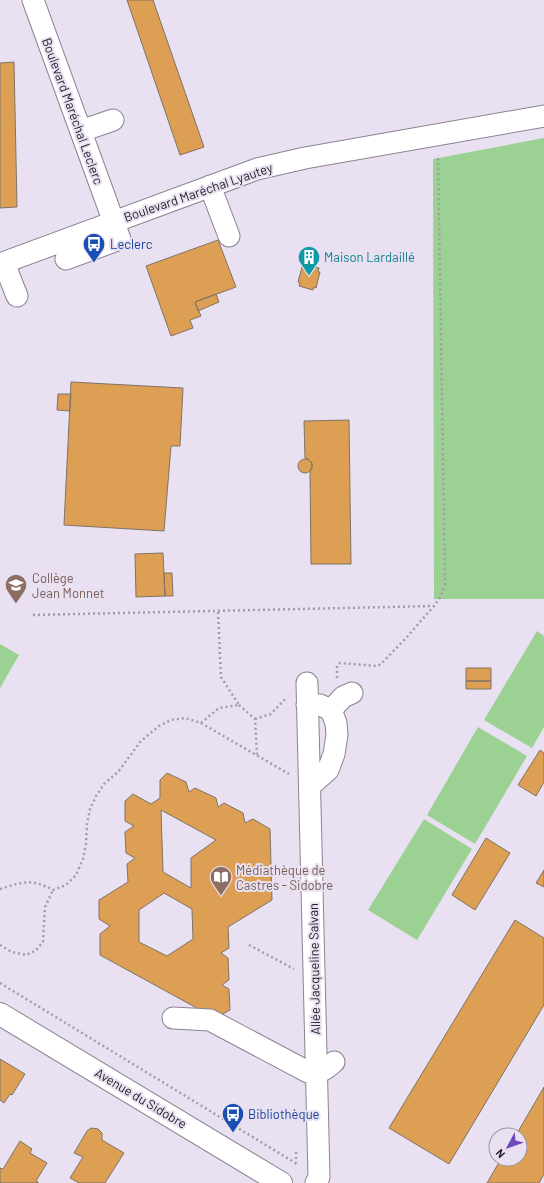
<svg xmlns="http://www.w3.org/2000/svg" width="544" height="1183" viewBox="0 0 544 1183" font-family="Barlow,sans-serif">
  <rect width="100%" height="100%" fill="#e9e0f1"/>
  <path fill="#9cd194" d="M544,138V599H434L433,159Z
    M537,631L544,636V727L532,748L484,720Z
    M0,644L19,655L0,688Z
    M478,727L527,756L475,844L427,815Z
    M424,819L472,849L417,940L368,910Z"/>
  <path fill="#dc9f54" stroke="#7f7365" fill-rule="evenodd" d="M127,0H153L204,147L180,155Z
    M14,62L17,207L0,208V63Z
    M218,240L236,287L195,302L201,316L190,320L193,328L171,336L146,266Z
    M305,264L319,268L318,272H320L316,288L314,287L313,290L299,286L300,283L298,282L302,267L304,268Z
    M216,294L219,302L198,311L195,302Z
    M71,382L183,388L180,446H171L164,531L64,525Z
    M58,394H71L70,411L57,410Z
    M349,420L351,564H311L310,470L312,469V463L308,459L305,458L304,421Z
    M298 466a7 7 0 1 1 14 0a7 7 0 1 1-14 0Z
    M163,553L165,596L136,597L135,554Z
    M164,573H172L173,596H165Z
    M466,668H491V681H466Z
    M466,681H491V689H466Z
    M540,750L544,753V782L536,796L518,785Z
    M167,773L186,782L189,792L195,788L216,798L218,807L224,803L243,813L245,823L253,819L270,829L272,900L228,927L229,948L221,953L228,958L229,980L222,985L229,989L230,1010L215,1018L100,955V934L110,926L99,919V900L128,882L127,864L135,858L126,853L125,832L134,826L125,821V801L133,794L151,804L160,798V780ZM161,810L216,840L191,858V888L163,872ZM164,893L192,909L193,939L167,956L139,942V910Z
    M486,838L510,853L475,910L452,895Z
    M544,870V887L536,883Z
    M515,920L544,938V1005L449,1164L389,1128Z
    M0,1059L25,1074L12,1095L10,1094L4,1103L0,1100Z
    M544,1087V1174L539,1183H487L501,1159H520V1135H516Z
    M91,1128L98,1129L102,1133V1140L124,1153L105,1183H79L70,1178L83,1157L74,1153L87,1131Z
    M20,1141L32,1149L30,1153L47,1163L36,1181L38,1182V1183H0V1168L3,1169Z"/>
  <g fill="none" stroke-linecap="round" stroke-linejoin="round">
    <g stroke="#8b8393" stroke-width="23">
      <path id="minor" d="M33,0L120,239L66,259
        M81,131L113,120
        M210,186L229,236
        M4,263L17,296
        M0,264L257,169L305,158L544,116
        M307,683L319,1177L316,1183
        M307,705H320L331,710L336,723L337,735L334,754L328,770L310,786
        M331,710L343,697L352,693
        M173,1018L210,1020L308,1072C321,1073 325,1070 334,1062"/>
    </g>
    <g stroke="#8b8393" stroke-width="24">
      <path id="major" d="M0,1014L281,1183"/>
    </g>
    <path stroke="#a29ba8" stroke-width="2.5" stroke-dasharray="2 3" stroke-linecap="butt" d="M33,615L433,606
      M337,678V666L340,663L377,666L381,664L407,637L434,606L441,596L445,583L438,155
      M239,705L255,719L257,755
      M255,719L271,714L286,698
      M201,723L219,708L239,705L221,677L218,611
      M0,889C23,882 31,878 53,890L66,885L76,875L83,859L86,844L87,824L90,809L96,796L104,784L118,772L141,741L159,726L171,720L185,718L201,723L289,774
      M0,945L12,952L26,955L35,951L43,942L45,907L53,890
      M249,945L294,969
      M0,983L297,1164
      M296,1152V1163"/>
    <use href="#minor" stroke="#fff" stroke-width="21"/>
    <use href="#major" stroke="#fff" stroke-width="22"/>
  </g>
  <defs>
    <g id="bus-pin" transform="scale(1.15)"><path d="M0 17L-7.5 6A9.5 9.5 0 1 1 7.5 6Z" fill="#1a4fb4" stroke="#e9e0f1"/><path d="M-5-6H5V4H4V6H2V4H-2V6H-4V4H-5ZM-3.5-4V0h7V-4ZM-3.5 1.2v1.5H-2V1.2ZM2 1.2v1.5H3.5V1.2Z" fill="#fff"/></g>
    <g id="building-pin" transform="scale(1.15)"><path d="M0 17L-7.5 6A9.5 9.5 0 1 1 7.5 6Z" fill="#0f9aa8" stroke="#e9e0f1"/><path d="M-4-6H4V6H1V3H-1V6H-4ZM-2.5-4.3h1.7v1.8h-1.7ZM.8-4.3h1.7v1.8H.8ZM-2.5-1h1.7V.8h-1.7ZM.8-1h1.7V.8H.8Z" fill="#fff"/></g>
    <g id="school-pin" transform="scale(1.15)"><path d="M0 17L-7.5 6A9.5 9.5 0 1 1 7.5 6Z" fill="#8d6e63" stroke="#e9e0f1"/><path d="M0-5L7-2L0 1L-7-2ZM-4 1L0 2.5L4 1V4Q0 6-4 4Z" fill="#fff"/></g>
    <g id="library-pin" transform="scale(1.15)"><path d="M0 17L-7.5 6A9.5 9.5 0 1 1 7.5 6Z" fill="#8d6e63" stroke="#e9e0f1"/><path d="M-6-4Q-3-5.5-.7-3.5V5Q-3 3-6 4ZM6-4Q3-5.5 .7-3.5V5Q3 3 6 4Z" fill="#fff"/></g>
  </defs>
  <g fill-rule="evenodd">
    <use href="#bus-pin" x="94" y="244"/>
    <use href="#building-pin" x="309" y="257"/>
    <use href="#school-pin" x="16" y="585"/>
    <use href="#library-pin" x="221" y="877"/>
    <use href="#bus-pin" x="233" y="1114"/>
  </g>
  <g text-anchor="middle" stroke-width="4" stroke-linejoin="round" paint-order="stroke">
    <g font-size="13" fill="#201d23" stroke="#e9e0f1">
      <text transform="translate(73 111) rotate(70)" y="5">Boulevard Maréchal Leclerc</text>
      <text transform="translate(198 192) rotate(-19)" y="5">Boulevard Maréchal Lyautey</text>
      <text transform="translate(314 969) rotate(-91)" y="5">Allée Jacqueline Salvan</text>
      <text transform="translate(141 1098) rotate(31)" y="5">Avenue du Sidobre</text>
    </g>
    <g font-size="13" fill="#164399" stroke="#e9e0f1" text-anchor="start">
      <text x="110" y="249">Leclerc</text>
      <text x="248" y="1119">Bibliothèque</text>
    </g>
    <g font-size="13" fill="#0d838f" stroke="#e9e0f1" text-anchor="start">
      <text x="324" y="262">Maison Lardaillé</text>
    </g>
    <g font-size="13" fill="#785e54" stroke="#e9e0f1" text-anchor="start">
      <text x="32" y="583">Collège<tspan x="32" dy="15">Jean Monnet</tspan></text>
      <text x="236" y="875">Médiathèque de<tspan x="236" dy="15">Castres - Sidobre</tspan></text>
    </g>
  </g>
  <g transform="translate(508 1147) rotate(229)"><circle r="19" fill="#e9e0f1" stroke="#99929f"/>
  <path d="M0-3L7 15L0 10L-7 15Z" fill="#7048c1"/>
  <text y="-6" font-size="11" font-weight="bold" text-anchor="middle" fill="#201d23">N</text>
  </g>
</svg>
